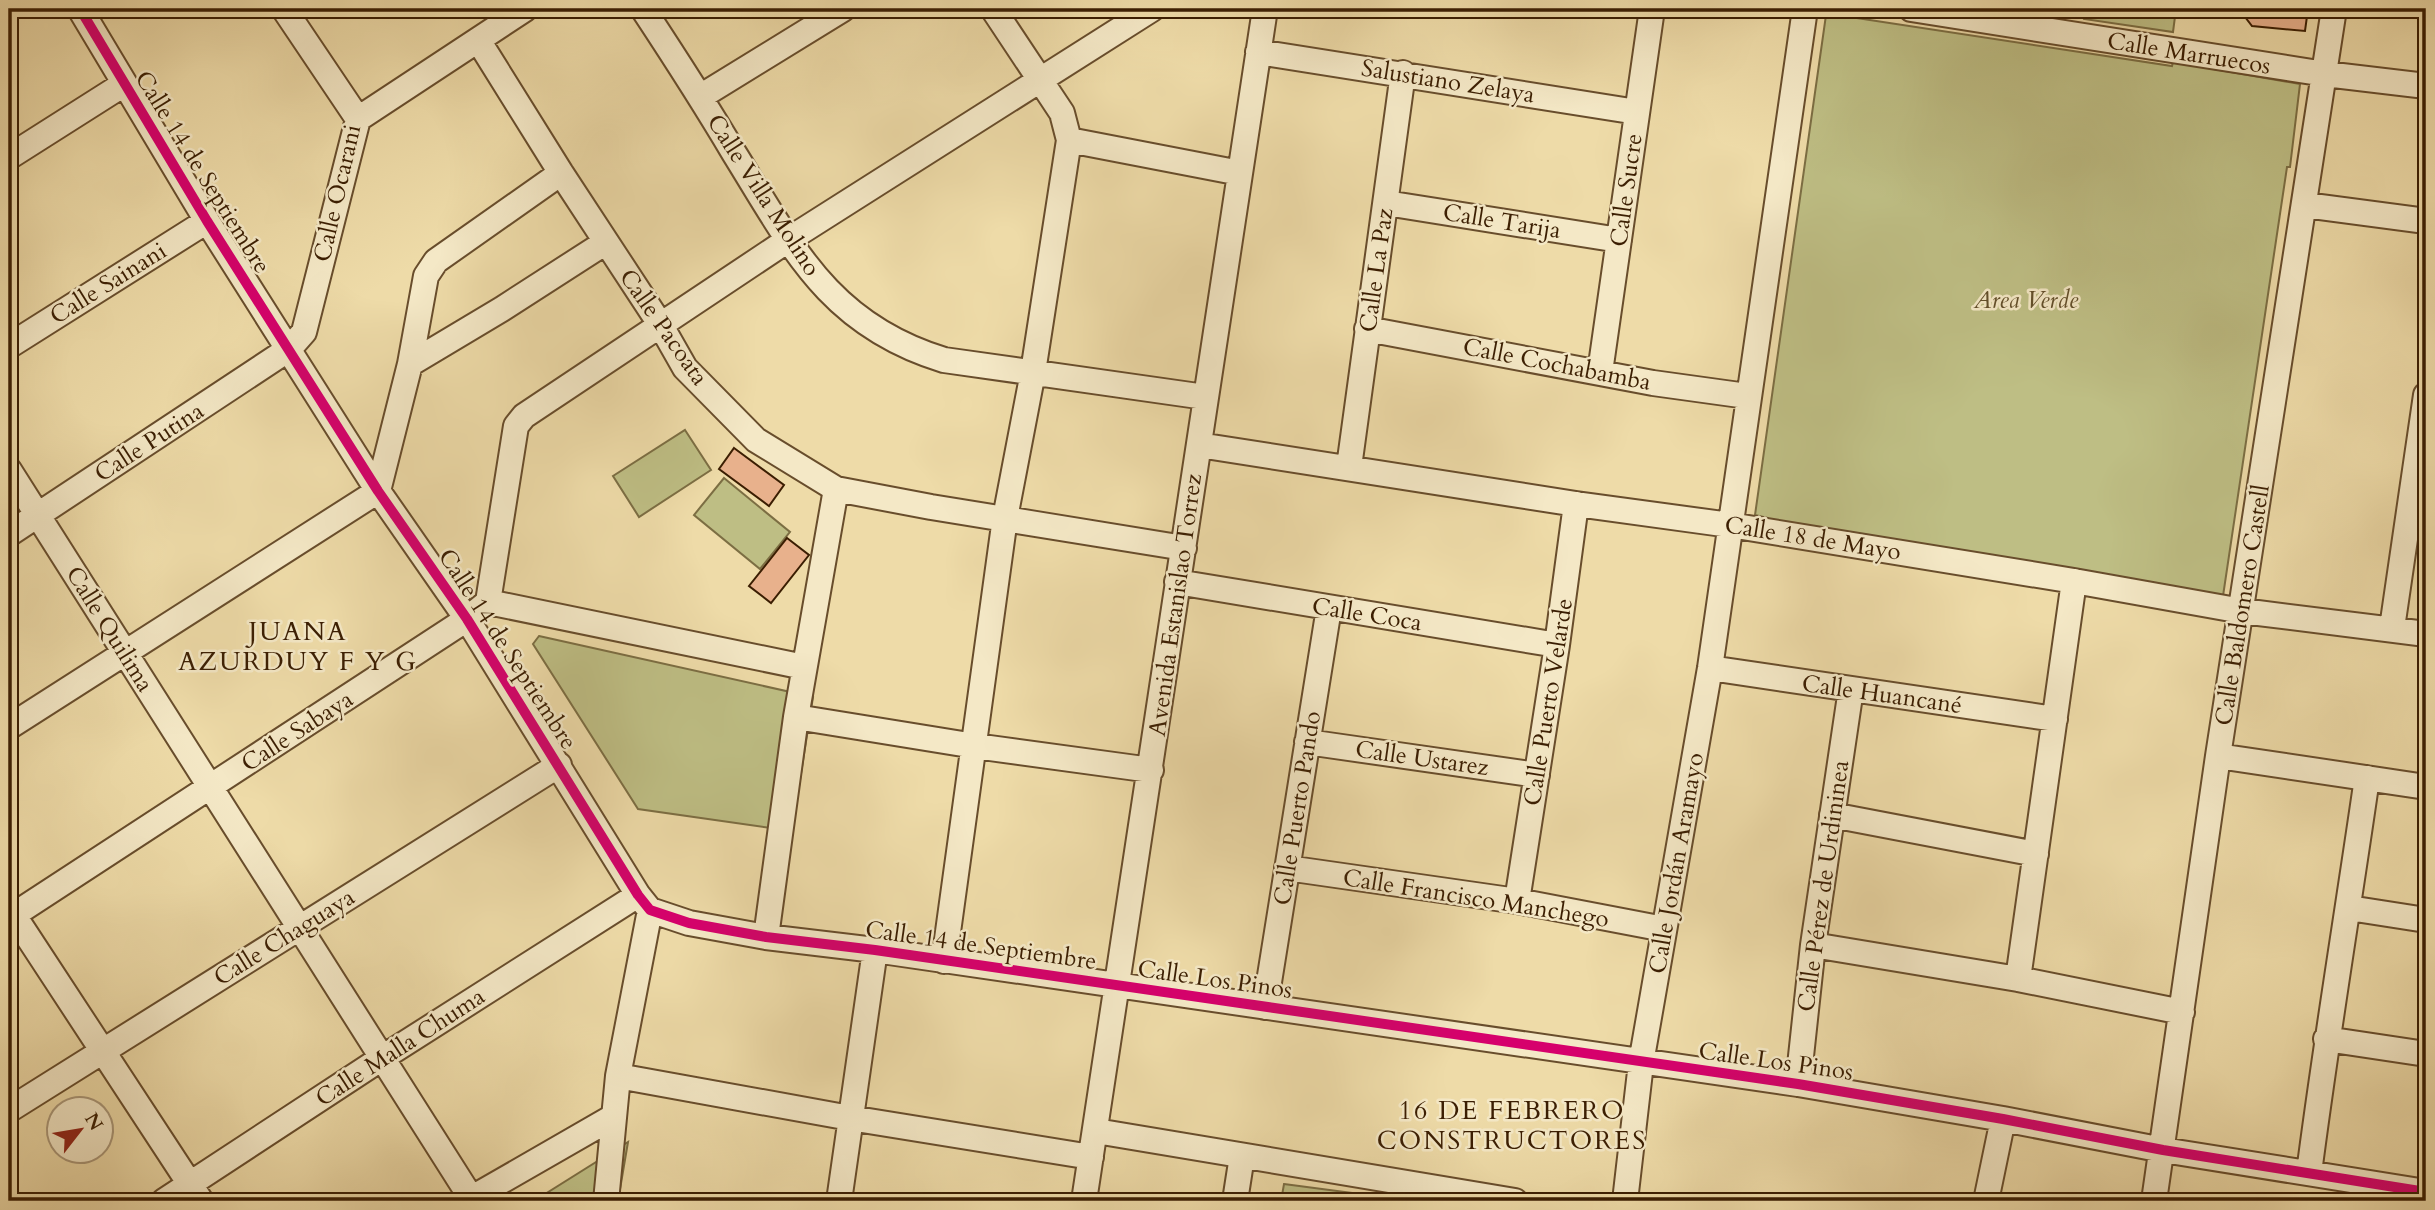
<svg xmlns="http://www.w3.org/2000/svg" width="2435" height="1210" viewBox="0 0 2435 1210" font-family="Cardo,serif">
  <rect width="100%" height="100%" fill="#eedba8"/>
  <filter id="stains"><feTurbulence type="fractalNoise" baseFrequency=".00286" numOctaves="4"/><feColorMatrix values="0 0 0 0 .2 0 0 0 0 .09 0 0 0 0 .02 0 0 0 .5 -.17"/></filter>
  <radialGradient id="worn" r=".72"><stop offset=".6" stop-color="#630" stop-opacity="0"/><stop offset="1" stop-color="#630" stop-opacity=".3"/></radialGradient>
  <path fill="#bebe84" stroke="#7c6e43" stroke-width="2" d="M2085,9H2176L2173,32L2084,19Z
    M1826,15H1837L2172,66L2173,62L2300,84L2290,167H2287L2223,596L1768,523V518L1755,515Z
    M685,430L711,470L639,517L613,476Z
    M724,478L790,532L760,569L694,515Z
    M539,636L813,697L792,831L638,809L533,644Z
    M628,1142L618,1201H534Z
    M1284,1184L1413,1201H1281Z"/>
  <path fill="#e8b18c" stroke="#3b1e02" stroke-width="2" d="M2239,9H2308L2305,31L2252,26Z
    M734,448L784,485L769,506L719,469Z
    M787,538L809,555L771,603L749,586Z"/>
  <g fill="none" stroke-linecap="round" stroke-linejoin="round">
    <g stroke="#684d2c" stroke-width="28">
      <path id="minor" d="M80,9L207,221L378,491L467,619L638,895L650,910L689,923L766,937L875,950L1798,1084L2003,1119L2163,1150L2426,1192
        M643,9C674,56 705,104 734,153C793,248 829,325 944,360L1205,397
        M1911,9L2325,74L2426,86
        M478,40L561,173L660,324L685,368L756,440L836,489L931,507L1184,548
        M1258,52L1637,112
        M700,97L843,9
        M358,119L525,9
        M1069,140L1240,173
        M9,157L124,84
        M1386,203L1619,240
        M2305,205L2426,221
        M1367,329L1653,383L1747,396
        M9,346L207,221
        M410,364L502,309L606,242
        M1600,372L1652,9
        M1199,445L1576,504L1730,525L2074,581L2242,611L2426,634
        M1349,467L1403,73
        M9,470L473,1201
        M9,534L289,349L304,332L358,119L284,9
        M1177,582L1557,645
        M488,602L516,426L524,416L788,240L1152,9
        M2392,628L2426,395
        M1710,668L2055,719
        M796,717L975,746L1151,770
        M9,727L378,491L410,364L426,276L436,261L561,173
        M1307,742L1537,775
        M2218,756L2426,787
        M1832,815L2036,854
        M1287,868L1517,901L1664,929
        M1517,901L1557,645L1576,504
        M9,908L201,1201
        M2349,908L2426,920
        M9,918L467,619L488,602L804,667
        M766,937L796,717L836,489
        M1813,945L2018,979L2182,1012
        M944,961L1005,518L1033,372L1069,140L1062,113L993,9
        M2018,979L2074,581
        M1265,1007L1329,608
        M2326,1039L2426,1054
        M618,1076L850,1118L1091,1157
        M1798,1084L1813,945L1851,689
        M9,1110L559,765
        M1096,1131L1515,1201
        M2309,1173C2326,1041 2348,910 2367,778
        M164,1201L382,1058L638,895
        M467,1201L613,1117
        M606,1201L618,1076L650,910
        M839,1201L875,950
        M1084,1201L1265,9
        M1235,1201L1242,1156
        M1625,1201L1641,1063L1710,668L1805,9
        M1986,1201L2003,1119
        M2154,1201L2218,756L2334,9"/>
    </g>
    <use href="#minor" stroke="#f4e8c6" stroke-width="24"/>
    <g stroke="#f4e8c6" stroke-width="15">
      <path id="cycleway" d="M80,9L207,221L378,491L467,619L638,895L650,910L689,923L766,937L875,950L1798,1084L2003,1119L2163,1150L2426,1192"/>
    </g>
    <use href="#cycleway" stroke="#d6006c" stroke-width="10"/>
  </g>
  <g text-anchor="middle" stroke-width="5" stroke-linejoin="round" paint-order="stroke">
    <g font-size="24" fill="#3b1e02" stroke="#f4e8c6">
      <text transform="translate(2189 53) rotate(9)" y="8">Calle Marruecos</text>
      <text transform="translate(1448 81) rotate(9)" y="8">Salustiano Zelaya</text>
      <text transform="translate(203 172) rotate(58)" y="8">Calle 14 de Septiembre</text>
      <text transform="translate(1626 190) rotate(-82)" y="8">Calle Sucre</text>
      <text transform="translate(337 193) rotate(-77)" y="8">Calle Ocarani</text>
      <text transform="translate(764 195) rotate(57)" y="8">Calle Villa Molino</text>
      <text transform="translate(1502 221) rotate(9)" y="8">Calle Tarija</text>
      <text transform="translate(1376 270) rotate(-82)" y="8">Calle La Paz</text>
      <text transform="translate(108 283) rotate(-32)" y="8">Calle Sainani</text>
      <text transform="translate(664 327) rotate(55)" y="8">Calle Pacoata</text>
      <text transform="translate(1557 364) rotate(11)" y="8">Calle Cochabamba</text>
      <text transform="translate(149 442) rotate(-33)" y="8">Calle Putina</text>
      <text transform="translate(1813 538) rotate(9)" y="8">Calle 18 de Mayo</text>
      <text transform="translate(1175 605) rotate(-82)" y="8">Avenida Estanislao Torrez</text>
      <text transform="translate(2242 605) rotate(-81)" y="8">Calle Baldomero Castell</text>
      <text transform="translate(1367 614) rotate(9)" y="8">Calle Coca</text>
      <text transform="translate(110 629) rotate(58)" y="8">Calle Quilima</text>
      <text transform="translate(508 649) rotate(57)" y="8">Calle 14 de Septiembre</text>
      <text transform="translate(1882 694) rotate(8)" y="8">Calle Huancané</text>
      <text transform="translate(1548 702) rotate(-81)" y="8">Calle Puerto Velarde</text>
      <text transform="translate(297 731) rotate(-33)" y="8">Calle Sabaya</text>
      <text transform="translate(1422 758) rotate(8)" y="8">Calle Ustarez</text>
      <text transform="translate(1297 808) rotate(-81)" y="8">Calle Puerto Pando</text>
      <text transform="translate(1676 863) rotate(-80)" y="8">Calle Jordán Aramayo</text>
      <text transform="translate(1823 886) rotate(-82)" y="8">Calle Pérez de Urdininea</text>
      <text transform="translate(1476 898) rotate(9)" y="8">Calle Francisco Manchego</text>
      <text transform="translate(284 937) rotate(-32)" y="8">Calle Chaguaya</text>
      <text transform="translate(981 945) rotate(8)" y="8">Calle 14 de Septiembre</text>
      <text transform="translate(1215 979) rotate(8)" y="8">Calle Los Pinos</text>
      <text transform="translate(400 1047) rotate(-33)" y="8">Calle Malla Chuma</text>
      <text transform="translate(1776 1061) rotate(8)" y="8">Calle Los Pinos</text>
    </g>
    <g font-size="24" font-style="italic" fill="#624e29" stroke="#f4e8c6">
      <text x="2026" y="308">Area Verde</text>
    </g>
    <g font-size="26" letter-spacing="2" fill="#3b1e02" stroke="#f4e8c6">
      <text x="298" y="640">JUANA<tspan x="298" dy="30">AZURDUY F Y G</tspan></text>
      <text x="1512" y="1119">16 DE FEBRERO<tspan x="1512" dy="30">CONSTRUCTORES</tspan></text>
    </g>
  </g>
  <rect width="2435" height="1210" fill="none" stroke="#eedba8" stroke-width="35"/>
  <rect x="10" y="10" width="2414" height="1189" fill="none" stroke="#3b1e02" stroke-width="3.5"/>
  <rect x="18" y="18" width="2400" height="1175" fill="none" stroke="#3b1e02" stroke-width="2"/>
  <g transform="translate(80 1130) rotate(59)"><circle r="33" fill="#f4e8c6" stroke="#aa9778" stroke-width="2"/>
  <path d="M0-5L12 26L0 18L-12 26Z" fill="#8f2418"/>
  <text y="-10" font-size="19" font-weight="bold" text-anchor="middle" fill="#3b1e02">N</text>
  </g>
  <rect width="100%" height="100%" filter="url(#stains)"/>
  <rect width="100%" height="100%" fill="url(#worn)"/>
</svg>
